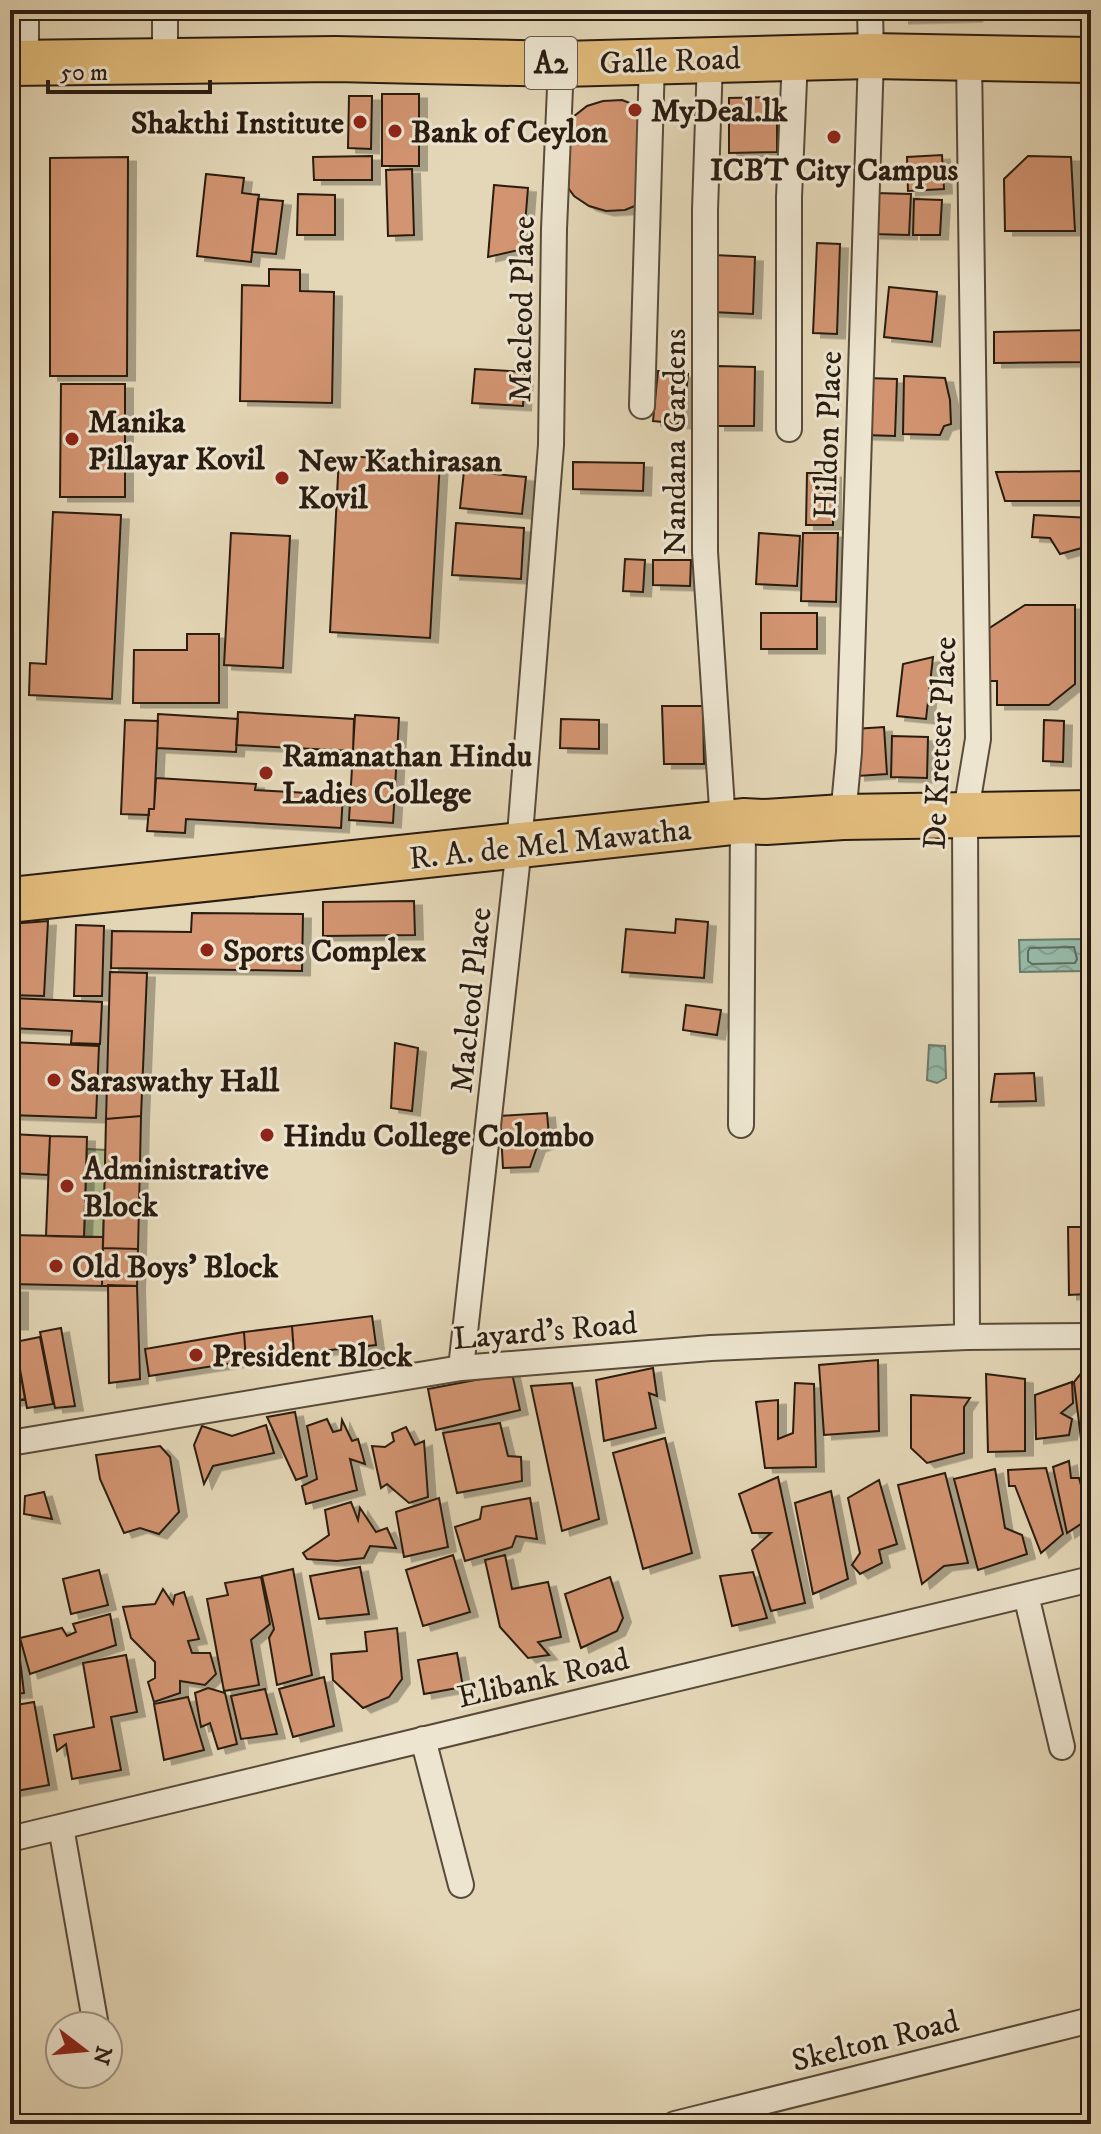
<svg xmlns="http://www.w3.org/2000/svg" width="1101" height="2134" viewBox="0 0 1101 2134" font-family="'IM FELL DW Pica',serif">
  <defs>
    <pattern id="water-waves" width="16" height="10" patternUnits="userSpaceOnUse" patternTransform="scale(2)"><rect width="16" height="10" fill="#97baa9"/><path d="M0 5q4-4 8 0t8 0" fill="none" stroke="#829f90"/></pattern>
    <filter id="shadow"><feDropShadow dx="8" dy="4.5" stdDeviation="0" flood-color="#0004"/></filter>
  </defs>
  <rect width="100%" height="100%" fill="#e4d7b7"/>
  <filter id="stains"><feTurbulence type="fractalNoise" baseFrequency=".0025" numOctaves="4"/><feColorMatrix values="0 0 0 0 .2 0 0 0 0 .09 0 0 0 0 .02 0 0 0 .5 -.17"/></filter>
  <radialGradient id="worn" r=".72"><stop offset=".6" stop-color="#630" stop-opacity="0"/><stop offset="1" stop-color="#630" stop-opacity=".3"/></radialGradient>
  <path fill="#b3be8f" stroke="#6e6d50" stroke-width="2" d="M87,1149L106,1150L103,1237H84Z"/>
  <path fill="url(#water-waves)" stroke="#6b7b6c" stroke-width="2" d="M1084,939L1086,971L1020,972L1019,940Z
    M929,1045L945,1046L946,1078L937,1083L927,1080Z"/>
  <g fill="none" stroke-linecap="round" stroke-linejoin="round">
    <path stroke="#606b5d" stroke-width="2" d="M1074,947L1077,959L1075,963L1032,964L1028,961V951L1030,948Z"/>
  </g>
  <path fill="#d29471" stroke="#2a1c11" stroke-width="2" filter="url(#shadow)" d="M901,10H981L974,17L901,19Z
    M382,94H419V166H382Z
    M349,96H372L371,149L348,148Z
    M777,97V152L729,153V98Z
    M622,100L640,107L642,203L625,210L606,211L589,206L574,196L564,182L563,132L573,117L587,106L603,101Z
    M942,155L944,189L908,191L907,157Z
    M372,156V180H314L313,157Z
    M1028,156L1071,157L1075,231H1005L1004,179Z
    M128,157L127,376H50V158Z
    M412,169L414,235L388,236L386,170Z
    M206,174L244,178L242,193L259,195L251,262L197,256Z
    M494,185L528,188L523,249L488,257Z
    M875,193L911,194L909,235L873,234Z
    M298,194L335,195V235H297Z
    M258,199L283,201L276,254L252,252Z
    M914,199L942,200L940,235H913Z
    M817,243L840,244L837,334L813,333Z
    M714,255L755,257L753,314L712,312Z
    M269,269L300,270V291L334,292L332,403L240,401L242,285L269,286Z
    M889,287L937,292L932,342L884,337Z
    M1091,330V362L994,363V332Z
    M718,366L755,367L754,426H717Z
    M475,369L525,372L523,406L472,403Z
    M658,371L688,374L683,424L653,421Z
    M904,376L945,378L950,400L951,424L944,426L940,435L903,434Z
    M867,378L897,379L895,436L865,435Z
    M61,384H125V497H60Z
    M339,456L440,461L430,638L330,632Z
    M573,462L644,463L643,491L573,489Z
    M464,471L526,477L522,514L460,508Z
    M1091,471V501H1005L996,472Z
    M807,473H833V525H806Z
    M53,512L121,515L112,699L29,695L30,663L46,664Z
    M1034,515L1091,518L1089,546L1060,554L1050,538L1032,537Z
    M456,523L524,528L521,579L452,575Z
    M231,533L290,536L283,668L224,665Z
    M759,533L800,536L797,586L756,584Z
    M803,533H838L836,602L801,601Z
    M625,559L645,560L643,592L623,591Z
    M653,560H691L690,586L653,585Z
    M1025,605H1075V684L1049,705H997V681H989L988,629Z
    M761,613H817V649H761Z
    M187,634H219V703H133L134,650H187Z
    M933,657L926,719L897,716L903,664Z
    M662,706H703L704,764H664Z
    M238,712L354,719L353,751L236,745Z
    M158,714L238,719L236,752L157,748Z
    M355,715L399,718L393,823L349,820Z
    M561,719L599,720V749L560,748Z
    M125,720L158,721L154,809H149V815L121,814Z
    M1044,720L1064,721L1063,762L1043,761Z
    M884,727L887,774L857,776L854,729Z
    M892,736L928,737L927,778L891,777Z
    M156,778L256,784L255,790L343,795L341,828L186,819L185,833L147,831L149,809H154Z
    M414,901L415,935L323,936V902Z
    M192,913L303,914L302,971L111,968L112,931L191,932Z
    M676,919L708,922L704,978L622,972L626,929L675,933Z
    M48,921L44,996L10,995V924Z
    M76,925L104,926L102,996H74Z
    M110,972L147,973L141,1116L106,1119Z
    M10,998L102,1002L100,1044L71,1043L72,1031L10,1028Z
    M686,1005L721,1010L717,1035L683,1030Z
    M10,1042L99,1046L96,1118L10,1115Z
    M395,1043L418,1048L412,1111L391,1108Z
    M1034,1073L1036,1101L991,1102L995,1074Z
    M547,1113L549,1136L546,1144L537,1147L530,1167L503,1168L500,1116Z
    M141,1116L140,1163L105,1164L106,1119Z
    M10,1134L50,1136L48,1175L10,1173Z
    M50,1136L87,1137L84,1237L46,1236Z
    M140,1163L138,1249L103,1248L105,1164Z
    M1068,1227H1091V1313L1082,1312L1087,1294L1069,1295Z
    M10,1235L103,1237L102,1286L10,1284Z
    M103,1248L138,1249L137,1286H102Z
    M108,1285L137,1286L140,1379L109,1383Z
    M10,1288H20V1325H10Z
    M372,1316L376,1345L294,1354L292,1326Z
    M292,1326L294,1354L246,1361L244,1332Z
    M61,1328L75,1406L55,1408L40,1332Z
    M244,1332L246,1361L149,1376L145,1349Z
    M40,1337L53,1404L27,1408L15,1342Z
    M15,1342L25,1399L10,1402V1343Z
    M878,1360L879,1431L824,1435L819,1365Z
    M1091,1361V1446L1082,1447L1074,1382Z
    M653,1368L657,1396L649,1393L656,1428L604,1441L596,1380Z
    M512,1373L520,1410L436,1430L428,1389Z
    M986,1374L1025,1379V1451L988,1452Z
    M1072,1382L1073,1403L1061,1413L1072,1419L1069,1435L1036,1439L1035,1395Z
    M572,1383L599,1519L562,1531L531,1386Z
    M795,1383L814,1384L816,1467L765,1468L756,1402L778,1400V1439L793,1433Z
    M911,1395L970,1398L964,1407V1453L927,1463L911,1448Z
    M295,1412L307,1476L296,1480L267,1417Z
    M327,1419L333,1432L341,1430L342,1420L352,1441L358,1439L365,1464L350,1459L357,1490L306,1504L302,1486L317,1479L307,1426Z
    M500,1423L508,1456L521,1457L522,1481L457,1493L443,1433Z
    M266,1425L274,1453L213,1466L204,1484L194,1445L202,1426L232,1436Z
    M406,1427L415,1445L424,1441L428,1497L409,1503L387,1484L381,1488L372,1446L385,1447L394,1441L392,1433Z
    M665,1438L692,1553L643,1569L613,1453Z
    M160,1446L170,1457L179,1512L159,1534L140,1528L124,1533L100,1479L96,1455Z
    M1069,1461L1071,1478H1079L1090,1518L1067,1533L1053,1467Z
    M1046,1468L1063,1534L1041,1553L1015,1486H1009L1008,1470Z
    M995,1469L1005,1528L1022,1535L1027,1554L978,1570L954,1479Z
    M945,1473L968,1563L944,1566L922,1584L898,1485Z
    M778,1477L805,1603L771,1611L752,1550L771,1533H752L739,1494Z
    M879,1480L897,1544L879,1550L882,1563L860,1574L852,1565L860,1553L848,1498Z
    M831,1491L848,1579L813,1594L795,1503Z
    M44,1492L52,1519L24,1514L25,1496Z
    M439,1498L448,1547L404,1557L396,1512Z
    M530,1498L537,1539L516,1536L512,1547L465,1561L455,1527L480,1519L482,1507Z
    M351,1502L358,1520L360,1508L376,1532L387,1528L396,1548L370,1546L364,1558L337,1561L307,1559L303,1553L329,1535L325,1510Z
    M453,1555L470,1612L423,1626L406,1570Z
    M505,1555L512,1589L548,1582L561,1637L538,1642L549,1655L528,1658L500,1627L485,1560Z
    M360,1567L369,1614L319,1619L310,1576Z
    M293,1569L312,1675L277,1685L269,1638L274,1629L262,1576Z
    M99,1570L108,1605L71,1614L63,1579Z
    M753,1572L767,1618L732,1626L720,1576Z
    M261,1577L270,1624L251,1640L259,1685L224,1691L207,1599L228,1595L225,1583Z
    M610,1577L623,1618L617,1631L581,1648L565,1594Z
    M163,1589L173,1604L175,1595L184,1592L199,1639L188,1641L192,1653H210L216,1674L205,1685L180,1681V1693L154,1702L148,1682L155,1678V1662L131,1638L123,1607L155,1604Z
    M110,1614L116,1645L30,1674L20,1638L62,1628L67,1636L76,1632L73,1624Z
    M397,1628L402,1679L389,1697L363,1708L333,1680L331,1654L367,1651L365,1632Z
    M17,1635L24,1693L10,1694V1636Z
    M457,1653L463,1687L424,1694L418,1660Z
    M126,1655L137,1712L111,1717L121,1770L72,1779L66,1744L57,1751L54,1735L94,1727L83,1663Z
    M324,1677L334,1726L293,1737L279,1689Z
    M208,1688L225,1693L237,1744L218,1749L210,1723L201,1727L195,1693Z
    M265,1689L277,1734L241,1739L231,1696Z
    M188,1697L204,1750L164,1760L154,1704Z
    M34,1702L49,1785L11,1792L10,1706Z"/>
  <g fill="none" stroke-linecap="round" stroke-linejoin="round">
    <g stroke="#584b3a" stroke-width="28">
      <path id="street" d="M165,10V60
        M710,60L705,210V552L723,823
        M26,62V10
        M642,406L652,61
        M789,429V197L795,58
        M843,817L849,752L871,56L870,10
        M741,1125L743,821
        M967,1337L965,817L978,739L969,57
        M461,1368L519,847L551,445L554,229L561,64
        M10,1443L461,1368L711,1348L967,1337L1091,1336
        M1026,1595L1062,1747
        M423,1739L461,1885
        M61,1827L96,2026
        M10,1839L1091,1579
        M675,2124L1091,2020"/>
    </g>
    <g stroke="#2a1c11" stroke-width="48">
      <path id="highway" d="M10,63L335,59L561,64L871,56L1091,60
        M10,900L743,821L766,822L843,817L1091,813"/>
    </g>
    <use href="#street" stroke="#ede5d0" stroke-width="24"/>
    <use href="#highway" stroke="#e2bc7c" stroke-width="44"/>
  </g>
  <g fill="#8f2418" stroke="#ede5d0" stroke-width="3">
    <circle cx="635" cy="110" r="8"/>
    <circle cx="360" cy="122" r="8"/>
    <circle cx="395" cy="131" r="8"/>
    <circle cx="834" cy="137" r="8"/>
    <circle cx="72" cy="439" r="8"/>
    <circle cx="282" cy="478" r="8"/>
    <circle cx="266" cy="773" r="8"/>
    <circle cx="207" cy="950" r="8"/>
    <circle cx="54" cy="1080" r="8"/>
    <circle cx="267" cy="1135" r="8"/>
    <circle cx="67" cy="1186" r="8"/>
    <circle cx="56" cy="1266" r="8"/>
    <circle cx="196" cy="1355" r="8"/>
  </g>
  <g text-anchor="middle" stroke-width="6" stroke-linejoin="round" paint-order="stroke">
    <rect fill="#ede5d0" stroke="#64584a" stroke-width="2" x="525" y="37" width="52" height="52" rx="6"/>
    <g font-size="30" font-weight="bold" fill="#2a1c11">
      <text x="551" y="73">A2</text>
    </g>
    <g font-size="32" fill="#2a1c11" stroke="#ede5d0">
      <text transform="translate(670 60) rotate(-2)" y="11">Galle Road</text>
      <text transform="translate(521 309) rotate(-89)" y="11">Macleod Place</text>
      <text transform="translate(827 435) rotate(-88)" y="11">Hildon Place</text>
      <text transform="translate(674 442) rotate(-90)" y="11">Nandana Gardens</text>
      <text transform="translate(939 743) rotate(-87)" y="11">De Kretser Place</text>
      <text transform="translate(550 843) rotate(-6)" y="11">R. A. de Mel Mawatha</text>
      <text transform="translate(470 1000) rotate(-84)" y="11">Macleod Place</text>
      <text transform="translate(545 1330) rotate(-5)" y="11">Layard's Road</text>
      <text transform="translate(543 1677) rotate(-13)" y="11">Elibank Road</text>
      <text transform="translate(875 2040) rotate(-14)" y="11">Skelton Road</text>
    </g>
    <g font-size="32" font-weight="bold" fill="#2a1c11" stroke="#ede5d0" text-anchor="start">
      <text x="651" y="121">MyDeal.lk</text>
      <text x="344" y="133" text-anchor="end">Shakthi Institute</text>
      <text x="411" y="142">Bank of Ceylon</text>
      <text x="834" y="180" text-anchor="middle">ICBT City Campus</text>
      <text x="88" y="432">Manika<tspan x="88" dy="37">Pillayar Kovil</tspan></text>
      <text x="298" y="471">New Kathirasan<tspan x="298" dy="37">Kovil</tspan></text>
      <text x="282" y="766">Ramanathan Hindu<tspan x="282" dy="37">Ladies College</tspan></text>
      <text x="223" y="961">Sports Complex</text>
      <text x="70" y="1091">Saraswathy Hall</text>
      <text x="283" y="1146">Hindu College Colombo</text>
      <text x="83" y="1179">Administrative<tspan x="83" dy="37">Block</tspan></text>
      <text x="72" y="1277">Old Boys' Block</text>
      <text x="212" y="1366">President Block</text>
    </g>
  </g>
  <rect width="1101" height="2134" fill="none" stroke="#e4d7b7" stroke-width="40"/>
  <rect x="12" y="12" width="1077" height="2110" fill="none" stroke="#2a1c11" stroke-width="4"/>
  <rect x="20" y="20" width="1061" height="2094" fill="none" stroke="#2a1c11" stroke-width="2"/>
  <g transform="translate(84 2050) rotate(106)"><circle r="38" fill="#ede5d0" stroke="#9f9584" stroke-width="2"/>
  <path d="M0-6L14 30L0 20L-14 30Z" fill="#8f2418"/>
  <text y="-12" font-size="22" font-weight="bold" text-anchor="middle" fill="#2a1c11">N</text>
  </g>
  <path d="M48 80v12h162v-12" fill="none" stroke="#2a1c11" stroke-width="4"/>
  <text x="60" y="80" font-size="24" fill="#2a1c11" stroke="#ede5d0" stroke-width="6" paint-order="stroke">50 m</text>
  <rect width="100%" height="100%" filter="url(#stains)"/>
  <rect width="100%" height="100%" fill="url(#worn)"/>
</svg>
